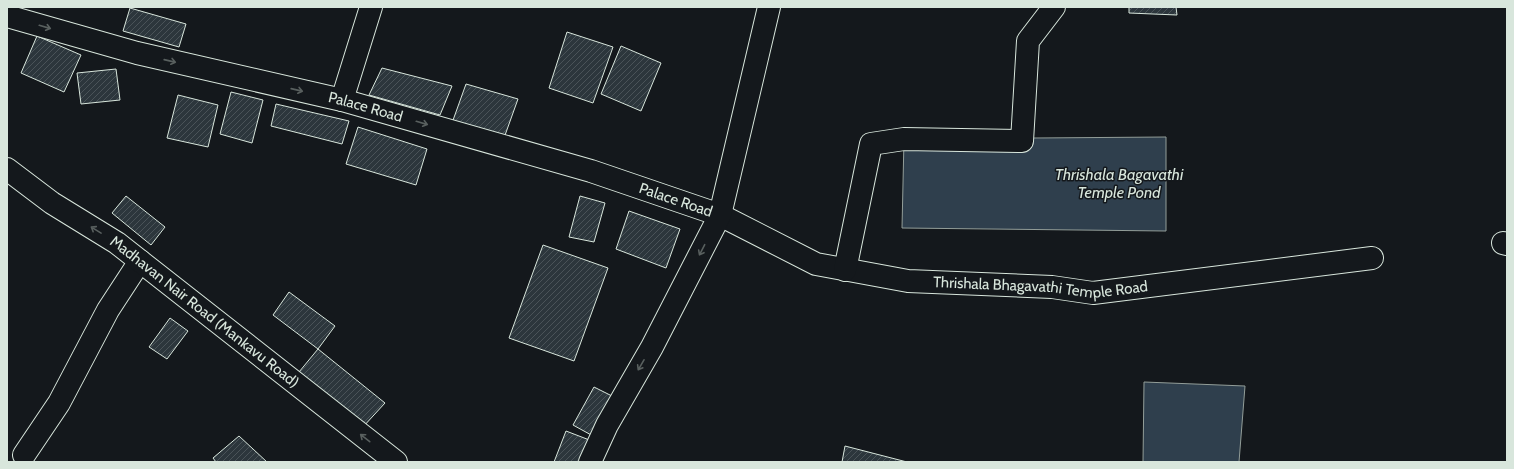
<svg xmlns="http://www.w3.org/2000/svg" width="1514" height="469" viewBox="0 0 1514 469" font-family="Cabin,sans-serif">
  <defs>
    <pattern id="building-hatch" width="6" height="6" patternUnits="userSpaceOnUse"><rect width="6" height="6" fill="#2c363c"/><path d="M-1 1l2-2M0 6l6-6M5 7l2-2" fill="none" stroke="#4a5358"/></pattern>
  </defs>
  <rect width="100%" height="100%" fill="#14181c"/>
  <path fill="#2f3f4d" stroke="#939e99" d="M1166,137V231L902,228L904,139Z
    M1144,382L1245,386L1239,462H1143Z"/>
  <path fill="url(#building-hatch)" stroke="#d8e6dc" d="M1129,7H1176L1177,15L1129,13Z
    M130,8L186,24L179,47L123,31Z
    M567,32L613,47L593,103L549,88Z
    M37,36L81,55L64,92L21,73Z
    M621,46L661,63L641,111L601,94Z
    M382,68L452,86L440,115L369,95Z
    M116,69L120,100L81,104L77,73Z
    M466,84L518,99L504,138L452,123Z
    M231,92L263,100L252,143L220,134Z
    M178,95L218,105L208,147L167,138Z
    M276,104L349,121L342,144L271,126Z
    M358,127L427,149L416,185L346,164Z
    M126,196L165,227L151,245L112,213Z
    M580,196L605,203L594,242L569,237Z
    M629,211L680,229L666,268L616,249Z
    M543,245L608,268L574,361L509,338Z
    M289,292L335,326L318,349L273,315Z
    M170,318L188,331L167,359L149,347Z
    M318,349L385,403L362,428L299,372Z
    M594,387L614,397L593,436L573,425Z
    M566,431L592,441L584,462H554Z
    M239,436L267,462H216L213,458Z
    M845,446L907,462H842Z"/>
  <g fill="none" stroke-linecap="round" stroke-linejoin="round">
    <g stroke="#d8e6dc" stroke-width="24">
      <g id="minor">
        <path id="s1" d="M7,16L137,53L342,100L591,171L720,215L816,264L908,281L1052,287L1093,293L1372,258"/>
        <path d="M342,100L371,7"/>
        <path d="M1503,243L1507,244"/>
        <path d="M845,270L871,144L904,139L1022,141L1028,41L1054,7"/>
        <path d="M24,455L59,403L108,310L140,261"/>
        <path d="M590,462L607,425L652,347L720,215L769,7"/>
      </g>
    </g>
    <g stroke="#d8e6dc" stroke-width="24">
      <g id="major">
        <path id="s2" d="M7,169L52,203L117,243L396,462"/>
      </g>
    </g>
    <use href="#minor" stroke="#14181c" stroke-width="22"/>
    <use href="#major" stroke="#14181c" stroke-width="22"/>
  </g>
  <defs><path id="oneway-shaft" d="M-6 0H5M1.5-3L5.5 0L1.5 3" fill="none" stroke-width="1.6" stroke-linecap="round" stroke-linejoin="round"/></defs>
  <g stroke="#59605f">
    <use href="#oneway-shaft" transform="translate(45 27) rotate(16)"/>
    <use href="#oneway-shaft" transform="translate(170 61) rotate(13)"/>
    <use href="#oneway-shaft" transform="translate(297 90) rotate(13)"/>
    <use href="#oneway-shaft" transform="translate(422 123) rotate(16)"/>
    <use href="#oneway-shaft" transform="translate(96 230) rotate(-148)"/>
    <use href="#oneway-shaft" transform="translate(702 250) rotate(117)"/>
    <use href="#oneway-shaft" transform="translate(641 365) rotate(120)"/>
    <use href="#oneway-shaft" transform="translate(365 438) rotate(-142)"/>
  </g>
  <g text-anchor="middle" stroke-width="3" stroke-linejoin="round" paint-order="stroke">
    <g font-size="15" fill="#d8e6dc" stroke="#14181c">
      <text dy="5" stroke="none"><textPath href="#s1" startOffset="370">Palace Road</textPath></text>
      <text dy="5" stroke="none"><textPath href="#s1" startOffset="694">Palace Road</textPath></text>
      <text dy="5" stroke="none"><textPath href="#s1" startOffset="1075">Thrishala Bhagavathi Temple Road</textPath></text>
      <text dy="5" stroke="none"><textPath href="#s2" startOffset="244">Madhavan Nair Road (Mankavu Road)</textPath></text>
    </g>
    <g font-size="16" font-style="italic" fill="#d8e6dc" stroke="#14181c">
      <text x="1119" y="180">Thrishala Bagavathi<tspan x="1119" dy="18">Temple Pond</tspan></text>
    </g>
  </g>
  <rect width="1514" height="469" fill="none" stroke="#d8e6dc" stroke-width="16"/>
</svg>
